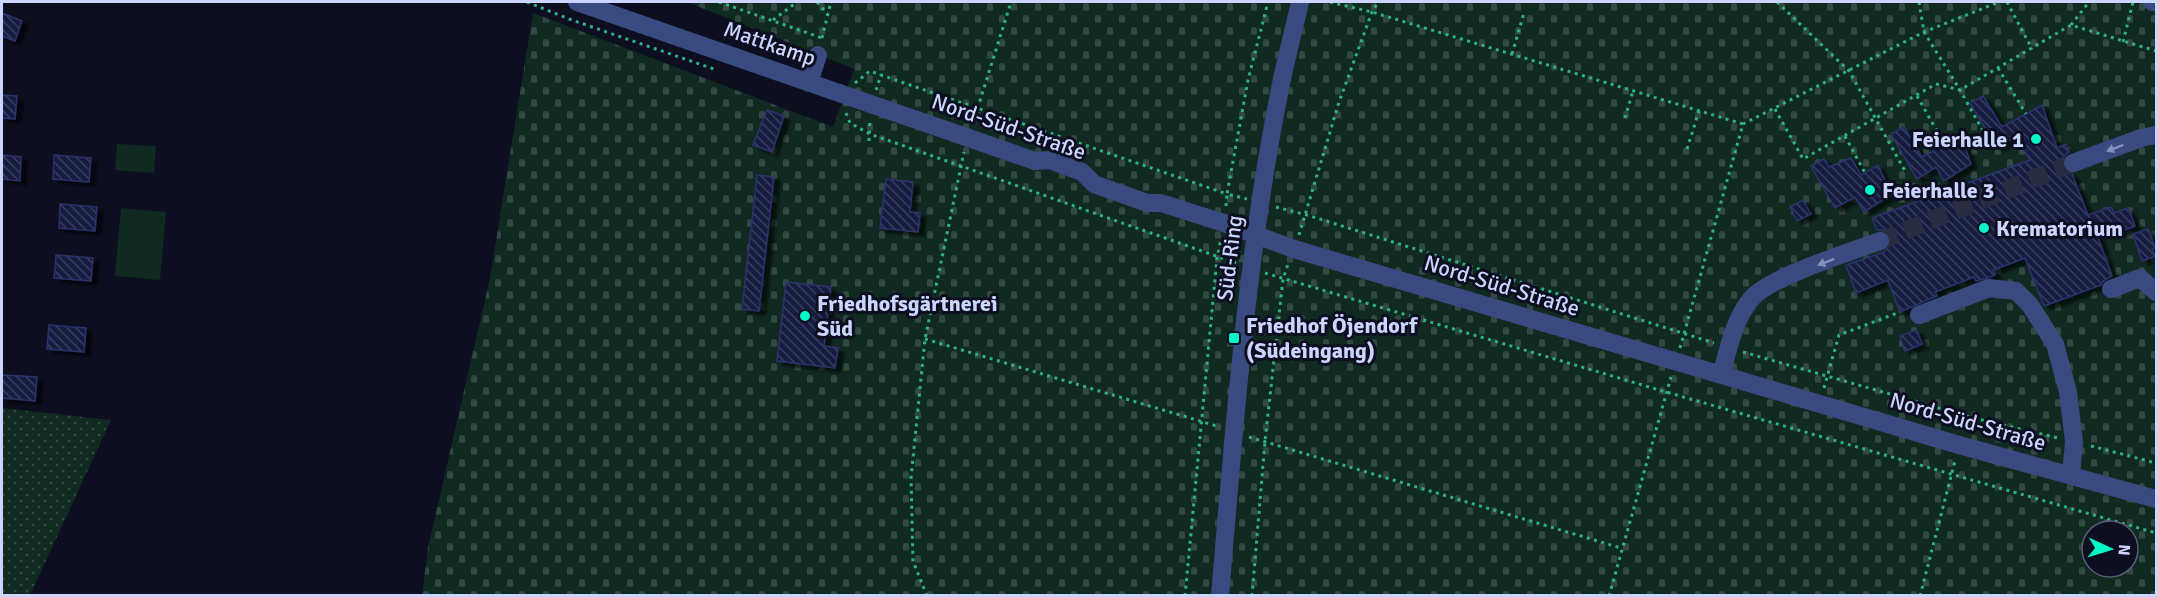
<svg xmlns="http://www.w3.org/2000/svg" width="2158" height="597" viewBox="0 0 2158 597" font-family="Signika,sans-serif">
  <defs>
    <pattern id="grass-dots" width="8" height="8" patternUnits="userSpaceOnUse" patternTransform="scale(1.5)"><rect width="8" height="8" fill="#102a21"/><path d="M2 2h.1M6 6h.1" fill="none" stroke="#324842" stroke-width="1.8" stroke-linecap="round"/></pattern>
    <pattern id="cemetery-stones" width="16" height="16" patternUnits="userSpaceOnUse" patternTransform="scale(1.5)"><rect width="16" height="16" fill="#102a21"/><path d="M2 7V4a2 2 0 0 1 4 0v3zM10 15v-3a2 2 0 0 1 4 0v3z" fill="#324842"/></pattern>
    <pattern id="building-back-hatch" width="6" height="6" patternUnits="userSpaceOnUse" patternTransform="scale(1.5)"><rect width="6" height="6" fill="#191c41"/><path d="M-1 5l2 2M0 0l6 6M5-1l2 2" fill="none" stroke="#393c5e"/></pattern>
    <filter id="shadow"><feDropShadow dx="6" dy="4" stdDeviation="1.5" flood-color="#0009"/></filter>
  </defs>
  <rect width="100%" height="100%" fill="#0d0f20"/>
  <path fill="url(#grass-dots)" d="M2,408L111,420L30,595H2Z"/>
  <path fill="url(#cemetery-stones)" fill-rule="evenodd" d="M687,2H2156V595L422,596L428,548L490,278L533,13L833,127L854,69ZM2092,531H2128V567H2092Z"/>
  <path fill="#102a21" d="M117,144L156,146L154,173L115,170Z
    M121,208L166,212L160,280L115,276Z"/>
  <path fill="url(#building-back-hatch)" stroke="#2b316d" stroke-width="1.5" filter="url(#shadow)" d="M2,13L22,21L15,41L2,36Z
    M2,95L17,96L15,119L2,118Z
    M1983,96L2002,127L2042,105L2057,148L2066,144L2069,152L2064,156L2062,166L2066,172L2072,174L2088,215L2111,207L2114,213L2128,208L2135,226L2120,232L2118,227L2097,235L2112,276L2103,281L2101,285L2044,306L2025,258L1993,270L1995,275L1991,277L1976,281L1974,277L1935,292L1937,296L1900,312L1888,280L1856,293L1846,265L1884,252L1891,244L1888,233L1883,230H1877L1872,218L2030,160L2016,136L1997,148L1970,103Z
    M767,110L784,116L772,152L753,145Z
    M1904,127L1922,157L1961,136L1971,164L1944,181L1936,167L1917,179L1891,134Z
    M2,155L21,157L20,181L2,179Z
    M54,155L91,158L89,182L53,179Z
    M1851,158L1861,175L1878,165L1891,195L1864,212L1855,197L1835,208L1811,166L1824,159L1829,167Z
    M757,175L774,177L759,311L742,309Z
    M886,179L913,182L910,212L920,213L918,232L880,228Z
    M1803,200L1811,214L1797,221L1790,207Z
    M60,204L97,207L95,231L59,228Z
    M2148,229L2155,248L2152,249L2155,256L2142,261L2133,234Z
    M56,255L93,258L91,281L54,278Z
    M786,282L831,287L824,346L838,348L835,368L777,361Z
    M49,325L86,328L84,352L47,349Z
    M1917,330L1922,344L1905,351L1900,336Z
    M2,375L37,377L35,401L2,398Z"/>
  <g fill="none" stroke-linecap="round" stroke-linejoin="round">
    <path stroke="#2a2d41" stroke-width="18" stroke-dasharray="18 9" stroke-linecap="butt" d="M1880,241L2073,163"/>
    <path stroke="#2eb183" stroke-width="3" stroke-dasharray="3 4.5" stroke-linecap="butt" d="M527,2L569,19L714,69
      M719,2L822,38
      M817,2L828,15
      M1330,2L1372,12L1743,124
      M1777,2L1849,71L1905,171
      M1919,2L1924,32L1960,90L1987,138
      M2007,2L2032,49
      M773,20L797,2
      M2071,25L2089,2
      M822,38L831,2
      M2123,42L2133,2
      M1512,54L1524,13
      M1998,68L2026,114
      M855,83L870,71L881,75
      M876,90L881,75L1227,194L1248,80L1268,2
      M1917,96L1945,145
      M1775,109L1803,159L1936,84L1960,90L2071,25L2156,51
      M846,113L850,123L870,134L1236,263
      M1625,118L1633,91
      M973,123L1011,2
      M1845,136L1865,173
      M869,141L870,119
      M1687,149L1699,111
      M1226,206L1227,194L1247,199
      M1276,207L1307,215L1714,343
      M1299,235L1339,102L1372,12L1378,2
      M1265,273L1666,392L2156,533
      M925,339L1220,427
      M1680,348L1743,124L1924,32L1999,2
      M1743,352L1970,417L2058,438
      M1824,388L1839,335L1900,312
      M1249,437L1621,548
      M2091,446L2156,463
      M868,595L870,596
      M927,596L913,561L911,478L925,339L964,152
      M1185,596L1217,258L1221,239
      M1252,596L1265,441L1283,279L1288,264
      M1609,596L1671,377
      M1920,596L1955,461"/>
    <path stroke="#384a7f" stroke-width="18" d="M577,2L1035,161L1050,160L1082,172L1094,184L1147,203H1161L1224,223L1294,249L1959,445L2156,499
      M2152,2H2156
      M809,83L818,55
      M2073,163L2141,138L2156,135
      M2111,289L2140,278L2156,292
      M1919,315L1989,288L2016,291L2030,305L2055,344L2068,392L2074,442L2071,475
      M1721,374C1729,349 1734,317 1753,297C1773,276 1850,252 1880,241
      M1220,596C1234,430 1246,262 1278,99C1284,66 1293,34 1300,2"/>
  </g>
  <defs><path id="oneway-solid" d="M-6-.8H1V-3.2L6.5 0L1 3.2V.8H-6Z" transform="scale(1.5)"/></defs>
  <g fill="#8290bf">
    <use href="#oneway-solid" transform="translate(2115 148) rotate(159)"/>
    <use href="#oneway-solid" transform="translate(1826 262) rotate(159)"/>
  </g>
  <g fill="#01f6c8" stroke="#0d0f20" stroke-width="2">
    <circle cx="2036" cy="139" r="6"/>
    <circle cx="1870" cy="190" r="6"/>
    <circle cx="1984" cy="228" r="6"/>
    <circle cx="805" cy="316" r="6"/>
    <rect x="1228" y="332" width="12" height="12" rx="3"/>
  </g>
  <g text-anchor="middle" stroke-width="6" stroke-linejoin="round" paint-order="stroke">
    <g font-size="22" fill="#ccd5ff" stroke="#0d0f20">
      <text transform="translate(770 43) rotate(19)" y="8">Mattkamp</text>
      <text transform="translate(1009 126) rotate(19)" y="8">Nord-Süd-Straße</text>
      <text transform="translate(1229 258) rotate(-83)" y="8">Süd-Ring</text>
      <text transform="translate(1502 285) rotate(17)" y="8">Nord-Süd-Straße</text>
      <text transform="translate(1968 421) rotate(16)" y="8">Nord-Süd-Straße</text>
    </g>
    <g font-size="22" font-weight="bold" fill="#ccd5ff" stroke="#0d0f20" text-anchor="start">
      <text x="2024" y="147" text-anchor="end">Feierhalle 1</text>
      <text x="1882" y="198">Feierhalle 3</text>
      <text x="1996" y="236">Krematorium</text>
      <text x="817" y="311">Friedhofsgärtnerei<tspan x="817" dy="25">Süd</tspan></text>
      <text x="1246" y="333">Friedhof Öjendorf<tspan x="1246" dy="25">(Südeingang)</tspan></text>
    </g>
  </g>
  <rect width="2158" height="597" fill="none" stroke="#ccd5ff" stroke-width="6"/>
  <g transform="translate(2110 549) rotate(94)"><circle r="28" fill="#0d0f20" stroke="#595e79" stroke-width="1.5"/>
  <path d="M0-4.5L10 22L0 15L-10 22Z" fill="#01f6c8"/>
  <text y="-9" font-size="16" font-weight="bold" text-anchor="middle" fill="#ccd5ff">N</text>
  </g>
</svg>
